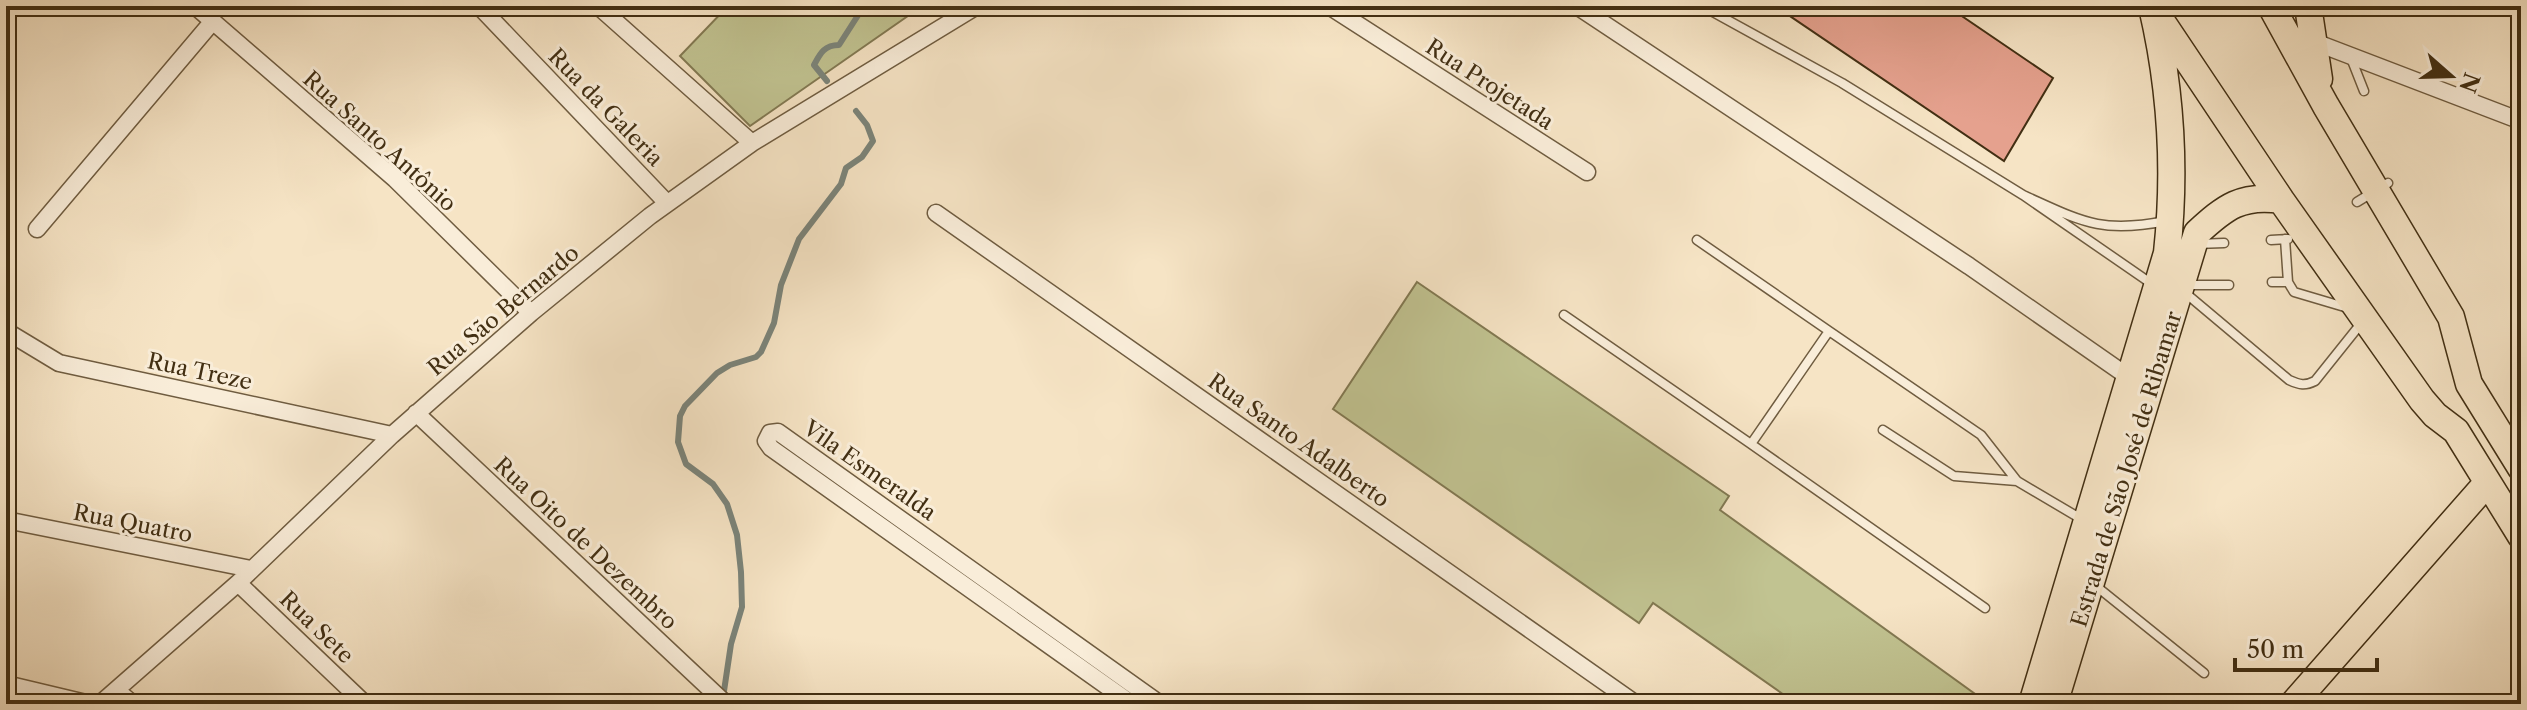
<svg xmlns="http://www.w3.org/2000/svg" width="2527" height="710" viewBox="0 0 2527 710" font-family="'Libre Caslon Text',serif">
  <rect width="100%" height="100%" fill="#f6e4c5"/>
  <filter id="stains"><feTurbulence type="fractalNoise" baseFrequency=".0025" numOctaves="4"/><feColorMatrix values="0 0 0 0 .2 0 0 0 0 .09 0 0 0 0 .02 0 0 0 .5 -.17"/></filter>
  <radialGradient id="worn" r=".72"><stop offset=".6" stop-color="#630" stop-opacity="0"/><stop offset="1" stop-color="#630" stop-opacity=".3"/></radialGradient>
  <path fill="#c1c391" stroke="#827952" stroke-width="2" d="M728,6H915V11L750,126L680,56Z
    M1417,282L1729,496L1720,510L1989,704H1797L1653,603L1639,623L1333,409Z"/>
  <g fill="none" stroke-linecap="round" stroke-linejoin="round">
    <path stroke="#7b847a" stroke-width="6" d="M827,81L814,65C820,54 824,45 839,45L864,6
      M724,691L731,644L742,607L741,572L737,535L727,504L713,484L686,464L678,442L680,416L685,406L717,373L730,365L756,357L761,352L774,323L781,285L799,239L841,184L846,168L862,157L873,141L867,125L856,111"/>
  </g>
  <path fill="#e5a18e" stroke="#422f13" stroke-width="2" d="M1775,6H1947L2053,78L2004,161Z"/>
  <g fill="none" stroke-linecap="round" stroke-linejoin="round">
    <g stroke="#6f5c40" stroke-width="11">
      <path id="service" d="M1702,6L1842,83L2023,195
        M2351,58L2364,91
        M2357,202L2388,183
        M2285,239L2288,282L2294,292L2348,308
        M1697,240L1829,331
        M2271,240L2288,239
        M2196,244L2224,243
        M2272,282H2288
        M2152,284L2023,195C2081,221 2100,234 2166,221
        M2186,285H2229
        M2183,291L2289,380C2300,385 2305,386 2315,381L2363,321
        M1564,315L1751,444L1829,331L1981,435L2017,481L2083,520
        M1883,430L1954,476L2017,481
        M1751,444L1985,608
        M2096,586L2204,673"/>
    </g>
    <g stroke="#6f5c40" stroke-width="19">
      <path id="minor" d="M195,6L395,179L531,313
        M479,6L667,203
        M598,6L752,143
        M1329,6L1587,172
        M1577,6L1969,266L2130,378
        M2312,41L2521,121
        M936,213L1636,704
        M37,229L213,21
        M6,331L59,363L392,435
        M416,413L726,704
        M6,520L251,569
        M238,583L365,704
        M6,684L90,704
        M116,690L133,704
        M100,704L238,583L392,435L531,313L650,216L752,143L977,6
        M1132,704L771,448L766,441L770,433L778,432L1160,704"/>
    </g>
    <g stroke="#422f13" stroke-width="29">
      <path id="primary" d="M2271,6L2326,106L2451,317L2469,384L2521,468
        M2308,6L2319,79
        M2160,19L2281,200L2422,400L2435,415L2456,431L2521,536
        M2032,704L2167,253C2176,170 2171,88 2152,7
        M2054,704L2197,233C2225,207 2242,194 2281,200
        M2293,704L2487,483"/>
    </g>
    <use href="#service" stroke="#f9edd9" stroke-width="8"/>
    <use href="#minor" stroke="#f9edd9" stroke-width="16"/>
    <use href="#primary" stroke="#f6e4c5" stroke-width="26"/>
  </g>
  <g text-anchor="middle" stroke-width="6" stroke-linejoin="round" paint-order="stroke">
    <g font-size="22" fill="#422f13" stroke="#f9edd9">
      <text transform="translate(1490 84) rotate(33)" y="8">Rua Projetada</text>
      <text transform="translate(606 107) rotate(46)" y="8">Rua da Galeria</text>
      <text transform="translate(380 141) rotate(42)" y="8">Rua Santo Antônio</text>
      <text transform="translate(503 310) rotate(-40)" y="8">Rua São Bernardo</text>
      <text transform="translate(200 371) rotate(12)" y="8">Rua Treze</text>
      <text transform="translate(1299 440) rotate(35)" y="8">Rua Santo Adalberto</text>
      <text transform="translate(2126 469) rotate(-73)" y="8">Estrada de São José de Ribamar</text>
      <text transform="translate(870 470) rotate(35)" y="8">Vila Esmeralda</text>
      <text transform="translate(133 523) rotate(11)" y="8">Rua Quatro</text>
      <text transform="translate(586 543) rotate(43)" y="8">Rua Oito de Dezembro</text>
      <text transform="translate(317 627) rotate(44)" y="8">Rua Sete</text>
    </g>
  </g>
  <rect width="2527" height="710" fill="none" stroke="#f6e4c5" stroke-width="32"/>
  <rect x="8" y="8" width="2511" height="694" fill="none" stroke="#422f13" stroke-width="4"/>
  <rect x="16" y="16" width="2495" height="678" fill="none" stroke="#422f13" stroke-width="2"/>
  <g transform="translate(2451 76) rotate(110)" stroke="#f9edd9" stroke-width="6" paint-order="stroke">
  <path d="M0-6L14 30L0 20L-14 30Z" fill="#422f13"/>
  <text y="-12" font-size="22" font-weight="bold" text-anchor="middle" fill="#422f13">N</text>
  </g>
  <path d="M2235 658v12h142v-12" fill="none" stroke="#422f13" stroke-width="4"/>
  <text x="2247" y="658" font-size="24" fill="#422f13" stroke="#f9edd9" stroke-width="6" paint-order="stroke">50 m</text>
  <rect width="100%" height="100%" filter="url(#stains)"/>
  <rect width="100%" height="100%" fill="url(#worn)"/>
</svg>
